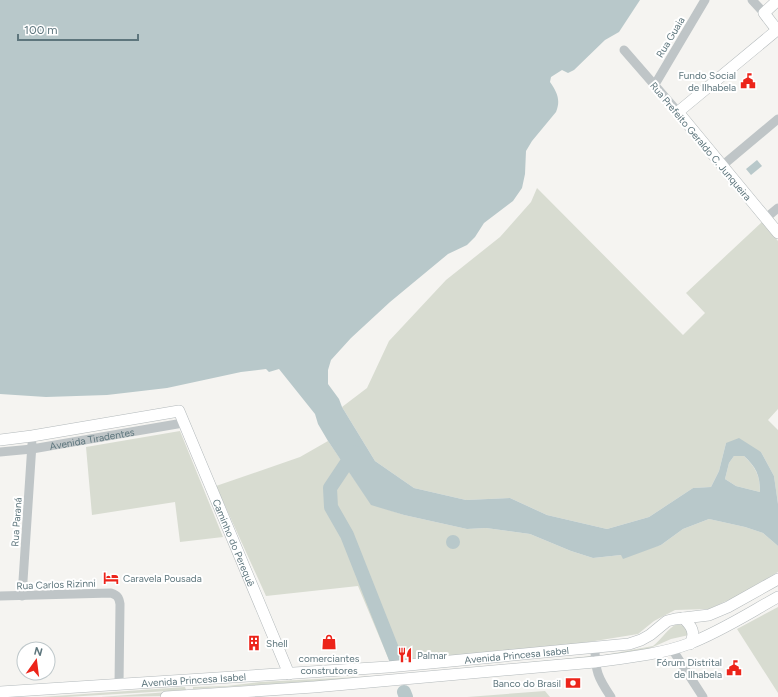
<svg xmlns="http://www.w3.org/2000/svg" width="778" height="697" viewBox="0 0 778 697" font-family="Figtree,sans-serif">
  <rect width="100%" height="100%" fill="#f5f4f1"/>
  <path fill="#d8dcd1" d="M537,188L683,335L705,313L686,293L762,222L778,241V409L768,420L778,430V504L774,476L761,452L726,443L719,471L711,487L693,488L649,517L607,529L547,515L510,498L466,500L414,488L375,461L342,407L367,388L389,341L446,280L500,237L531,202Z
    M180,431L223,537L180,542L175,502L92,515L86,447Z
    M328,441L371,504L404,515L467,529L486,528L530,534L571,551L593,558L621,555L661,545L683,529L709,519L745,527L763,533L778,546V572L735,597L709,609L675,610L654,621L638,634L564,646L480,655L389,660L358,586L266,596L216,486L300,457Z
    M734,456H744C756,468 760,475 760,492L736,486L725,479L729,463Z
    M778,607V693L737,629Z
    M677,624L681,625L687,628L689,635L671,639L646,650L602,657L604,655L653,646C662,639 667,629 677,624Z
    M591,656V658L353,679L193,689V687L227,686L260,682L415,674Z
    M185,687L186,690L66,697H41Z
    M545,691L550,697H467Z
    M169,692L172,696L100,697Z"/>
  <path fill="#b8c8ca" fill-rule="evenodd" d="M0,0H640L619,32L605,40L574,70L568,73L562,70L551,77L550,82C557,92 561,100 556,112L532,141L526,151L525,174L522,188L513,201L484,223L475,237L467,245L448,254L390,302L351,338L331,360L328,370V384L339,399L342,407L375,461L414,488L466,500L510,498L547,515L607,529L649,517L693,488L711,487L719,471L726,443L739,438L761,452L774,476L778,504V546L763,533L745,527L709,519L683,529L661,545L623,559L621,555L593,558L571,551L530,534L486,528L467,529L404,515L371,505L328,441L318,424L315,414L279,369L269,372L266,369L241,372L167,388L107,395L46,397L0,394ZM734,456H744C756,467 760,475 760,492L736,486L725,479L729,463Z
    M757,160L762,166L751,175L746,169Z
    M446 542a7 7 0 1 1 14 0a7 7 0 1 1-14 0Z"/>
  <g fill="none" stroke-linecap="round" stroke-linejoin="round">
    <path stroke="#b8c8ca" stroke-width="14" d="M354,452L330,488L331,507L347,535L396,659
      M404,692L406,697"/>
    <g stroke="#b3b9bb" stroke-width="12">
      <g id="major">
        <path d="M778,0L764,13L777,30L678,112L778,233"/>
        <path id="s2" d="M0,440L32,436L179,411L289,674"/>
        <path d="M683,618C692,626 696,633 690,644"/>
        <path id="s3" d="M0,692L388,667L629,644L641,640L650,635L667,621L675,619L709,615L728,607L778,579"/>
        <path d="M166,697L314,687L595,662C624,658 662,654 688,644C718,633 749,613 778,597"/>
      </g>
    </g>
    <g stroke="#bfc5c7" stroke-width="9">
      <path d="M752,0L764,13"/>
      <path d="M624,50L678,112"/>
      <path d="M654,86L705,0"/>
      <path d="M723,165L778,119"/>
      <path d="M766,218L778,208"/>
      <path id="s1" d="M0,452L32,449L183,423"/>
      <path d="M0,596L111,593C117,595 119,597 120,604L119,685"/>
      <path d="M22,596L32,444"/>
      <path d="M595,648C595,671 598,678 611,697"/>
      <path d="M672,649L703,697"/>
    </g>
    <use href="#major" stroke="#fff" stroke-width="11"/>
  </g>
  <defs>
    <g id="civic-bare" transform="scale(1.2)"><path d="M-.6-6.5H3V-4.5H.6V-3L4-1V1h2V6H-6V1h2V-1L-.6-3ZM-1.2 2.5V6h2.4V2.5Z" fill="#ec241a" stroke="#fff" stroke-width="2.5" paint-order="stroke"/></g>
    <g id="hotel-bare" transform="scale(1.2)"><path d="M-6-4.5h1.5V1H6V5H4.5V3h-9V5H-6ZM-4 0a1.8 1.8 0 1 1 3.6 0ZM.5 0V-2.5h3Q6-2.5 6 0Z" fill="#ec241a" stroke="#fff" stroke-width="2.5" paint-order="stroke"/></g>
    <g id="shop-bare" transform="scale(1.2)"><path d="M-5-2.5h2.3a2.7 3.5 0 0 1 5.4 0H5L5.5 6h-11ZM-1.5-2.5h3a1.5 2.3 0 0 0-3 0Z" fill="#ec241a" stroke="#fff" stroke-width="2.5" paint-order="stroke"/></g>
    <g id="building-bare" transform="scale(1.2)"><path d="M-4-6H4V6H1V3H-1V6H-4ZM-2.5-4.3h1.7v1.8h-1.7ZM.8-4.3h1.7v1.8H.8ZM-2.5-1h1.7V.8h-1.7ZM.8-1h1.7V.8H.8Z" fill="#ec241a" stroke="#fff" stroke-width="2.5" paint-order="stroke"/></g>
    <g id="restaurant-bare" transform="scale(1.2)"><path d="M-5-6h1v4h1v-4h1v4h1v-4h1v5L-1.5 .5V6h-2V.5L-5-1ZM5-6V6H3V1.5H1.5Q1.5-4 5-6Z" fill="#ec241a" stroke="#fff" stroke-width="2.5" paint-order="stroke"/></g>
    <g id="bank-bare" transform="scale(1.2)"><path d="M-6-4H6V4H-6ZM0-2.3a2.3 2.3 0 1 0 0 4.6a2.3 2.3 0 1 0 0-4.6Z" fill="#ec241a" stroke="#fff" stroke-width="2.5" paint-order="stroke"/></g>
  </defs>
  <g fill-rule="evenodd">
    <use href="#civic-bare" x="748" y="81"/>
    <use href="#hotel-bare" x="111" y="578"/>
    <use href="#shop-bare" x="329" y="642"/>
    <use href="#building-bare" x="254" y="643"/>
    <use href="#restaurant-bare" x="405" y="655"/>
    <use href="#civic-bare" x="734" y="668"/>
    <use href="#bank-bare" x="573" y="683"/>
  </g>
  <g text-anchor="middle" stroke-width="4" stroke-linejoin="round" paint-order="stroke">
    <g font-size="10" fill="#5e767d" stroke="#fff">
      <text transform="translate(670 37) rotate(-59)" y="4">Rua Guaia</text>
      <text transform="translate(701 141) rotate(50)" y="4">Rua Prefeito Geraldo C. Junqueira</text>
      <text dy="4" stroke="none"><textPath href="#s1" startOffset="93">Avenida Tiradentes</textPath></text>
      <text transform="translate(16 522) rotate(-86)" y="4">Rua Paraná</text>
      <text dy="4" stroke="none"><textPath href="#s2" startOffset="324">Caminho do Perequê</textPath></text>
      <text transform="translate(56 584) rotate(-2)" y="4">Rua Carlos Rizinni</text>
      <text dy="4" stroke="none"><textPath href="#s3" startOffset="518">Avenida Princesa Isabel</textPath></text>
      <text dy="4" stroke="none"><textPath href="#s3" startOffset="194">Avenida Princesa Isabel</textPath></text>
    </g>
    <g font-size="10" fill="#5e767d" stroke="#fff" text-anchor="end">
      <text x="736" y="79">Fundo Social<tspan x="736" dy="12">de Ilhabela</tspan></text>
      <text x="123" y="582" text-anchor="start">Caravela Pousada</text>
      <text x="266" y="647" text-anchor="start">Shell</text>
      <text x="417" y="659" text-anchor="start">Palmar</text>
      <text x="329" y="662" text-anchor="middle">comerciantes<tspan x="329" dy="12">construtores</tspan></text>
      <text x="722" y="666">Fórum Distrital<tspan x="722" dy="12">de Ilhabela</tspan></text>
      <text x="561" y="687">Banco do Brasil</text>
    </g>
  </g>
  <g transform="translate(36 661) rotate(14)"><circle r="19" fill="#ffffff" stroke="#bfc8cb"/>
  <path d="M0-3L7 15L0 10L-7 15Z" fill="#ec241a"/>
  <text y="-6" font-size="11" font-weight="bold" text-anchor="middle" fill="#5e767d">N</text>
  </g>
  <path d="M18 34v6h120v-6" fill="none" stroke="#5e767d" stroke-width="2"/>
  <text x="24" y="34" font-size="12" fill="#5e767d" stroke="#ffffff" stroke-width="3" paint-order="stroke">100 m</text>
</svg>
